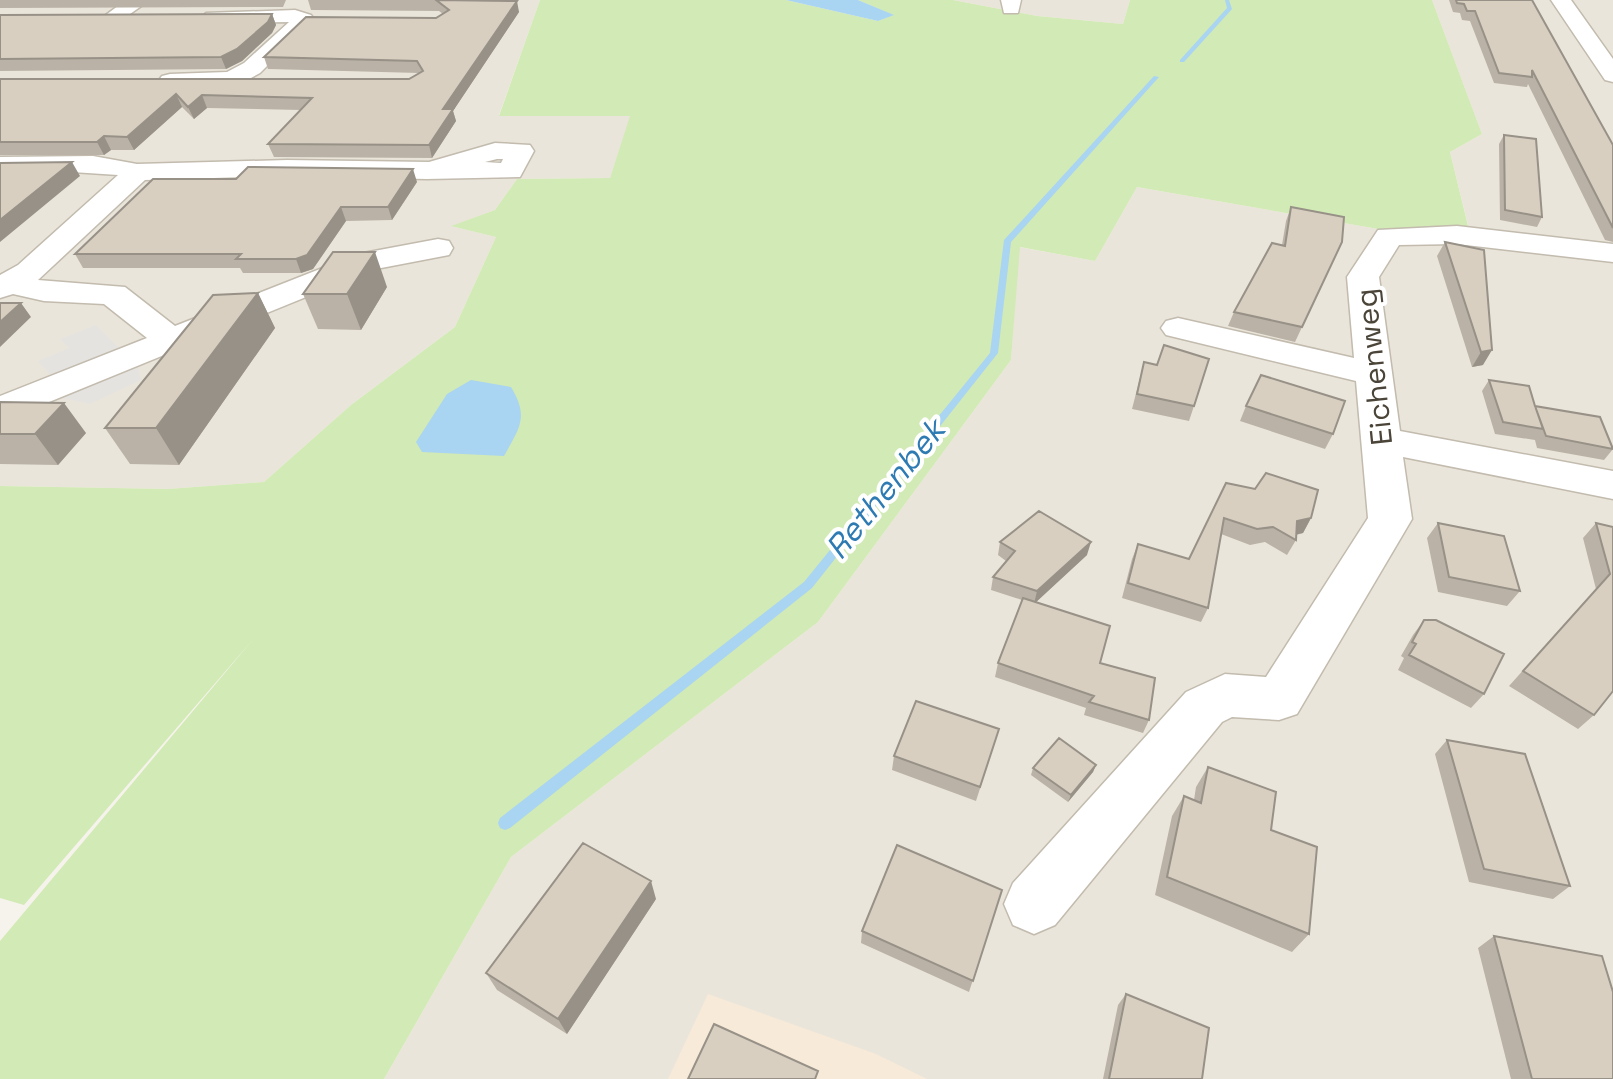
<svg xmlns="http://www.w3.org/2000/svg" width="1613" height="1079" viewBox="0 0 1613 1079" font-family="'Space Grotesk',sans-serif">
  <rect width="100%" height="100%" fill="#f6f3ec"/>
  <path fill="#eae5da" d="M0,0H540L499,115L631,116L610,178L517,179L495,210L452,226L496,237L455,327L351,405L264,482L168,489L0,486Z
    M953,0H1130L1123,24L1037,16Z
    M1432,0H1613V1079H384L511,857L818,622L1011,360L1019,247L1095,261L1137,187L1384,230L1469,229L1450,152L1482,134Z"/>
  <path fill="#f7ead8" d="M708,994L876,1054L927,1079H668Z"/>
  <path fill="#d2eab5" d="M540,0H786L878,21L893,15L858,0H953L1037,16L1123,24L1130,0H1432L1482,134L1450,152L1469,230H1384L1137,187L1095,261L1020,247L1011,360L818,622L511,857L384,1079H0V941L255,637L24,905L0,898V486L168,489L264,482L351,405L455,327L496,237L451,226L495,210L517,179L610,178L630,116H499Z"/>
  <path fill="#e5e3e0" d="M96,325L124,353L56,381L38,361L69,348L60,339Z
    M136,360L141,380L90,404L47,395Z"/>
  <path fill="#a9d4f2" d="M786,0H858L894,15L878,21Z
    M471,380L511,387C529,417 520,427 504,456L422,452L416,442L447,394Z"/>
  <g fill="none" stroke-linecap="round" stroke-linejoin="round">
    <path fill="#a9d4f2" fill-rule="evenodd" d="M1225,0H1229L1232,9L1184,62H1180V60L1227,8Z
      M1154,76L1159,77L1011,242L998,353L812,588L510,828L505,830L500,828L498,823L500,818L804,582L990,353L1004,240Z"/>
    <g stroke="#c2bbae" stroke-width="3">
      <path id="minor" d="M126,0H150L120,21H106L103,17Z
        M1001,0H1021L1018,13H1004Z
        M1551,0H1571L1613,59V82L1605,80Z
        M295,10L311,15L314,19L260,73L240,84L170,88L162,86L158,81L162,76L170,74L227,72L244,63L289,22L213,23L203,17L206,13Z
        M495,143L530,145L534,151L520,177L427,179L287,176L145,180L38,280L125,287L175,326L358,254L438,239L449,241L453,248L449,255L376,269L355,277L0,422V396L147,338L104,304L44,301L13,294L0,298V275L18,265L118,175L72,172L0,173V157L93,156L137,164L287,160L429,162ZM497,159H503L501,163L485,162Z
        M1457,226L1613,244V262L1457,244L1399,245L1379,277L1400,431L1613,471V499L1403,457L1412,519L1297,714L1279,720L1232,717L1222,722L1055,925L1034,934L1013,925L1004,904L1013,883L1186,692L1225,674L1266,677L1368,518L1356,381L1166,335L1161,328L1166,321L1178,318L1354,358L1347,277L1378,230Z"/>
    </g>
    <use href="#minor" fill="#fff" fill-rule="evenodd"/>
  </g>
  <path fill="#bab2a6" d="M0,0H286L283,7L0,8Z
    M308,0H513L519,12L453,111L456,121L432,158L274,157L268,144L301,110L207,108L194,119L182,107L134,150H111L104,155H0V79H409L419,73L268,69L264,57L436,18L443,14L439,11L311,10Z
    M1449,0H1532L1613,145V242L1605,240L1528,84L1527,87L1494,83L1470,21L1462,20L1460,13L1453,12Z
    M272,14L276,25L272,33L242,61L226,69L0,71V15Z
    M1504,135L1542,217L1537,227L1500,220L1499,144Z
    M417,182L392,220L346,221L313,269L301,273H243L240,268H83L75,254Z
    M1291,207L1342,242L1295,342L1228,326L1234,312L1282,245L1286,221Z
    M1445,242L1484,250L1483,365L1472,367L1437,256Z
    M387,287L361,330L318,329L303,294Z
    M258,293L275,328L179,465L130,464L105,428Z
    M1144,362L1194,406L1189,421L1132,409Z
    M1489,380L1535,406L1613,449L1604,460L1537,448L1535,440L1495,434L1482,391Z
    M0,402L86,433L58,465L0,464Z
    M1246,406L1333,434L1325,449L1240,421Z
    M1226,483L1311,518L1303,533L1296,535V540L1287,555L1265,542L1250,545L1221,534L1208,608L1201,622L1122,598L1132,559L1138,544L1189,559Z
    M1438,523L1520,591L1507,606L1438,592L1427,538Z
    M1596,523L1613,527V691L1594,715L1578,729L1509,686L1596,589L1583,538Z
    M1000,542L1087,555L1036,602L1100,663L1149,720L1143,733L1084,715L1086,708L995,677L998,663L1022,600L991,590L993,577L1006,561L998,555Z
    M1424,620L1484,694L1471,708L1398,670L1404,658L1401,656L1413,635Z
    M999,729L976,801L892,770L894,756Z
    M1447,740L1570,886L1553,899L1469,882L1435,754Z
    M1096,765L1093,772L1068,802L1031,775L1033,768Z
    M1208,767L1271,830L1309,934L1292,952L1155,895L1172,816L1184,796L1194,800L1196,787Z
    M1002,890L969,992L861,943L862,931Z
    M656,899L567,1034L497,990L486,973Z
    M1494,936L1613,1079H1511L1478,948Z
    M1126,994L1202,1079H1103L1118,1005Z"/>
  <path fill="#979187" d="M517,1L519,12L453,111L456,121L432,158L429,145L443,109Z
    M272,14L276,25L272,33L242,61L226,69L221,57Z
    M176,94L182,107L134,150L127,137Z
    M202,95L207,108L194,119L188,107Z
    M104,136L111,150L104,155L97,142Z
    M72,162L80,176L0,242V220Z
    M413,169L417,182L392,220L388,207Z
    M341,207L346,221L313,269L301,273L296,259Z
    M375,252L387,287L361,330L347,294Z
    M258,293L275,328L179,465L156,428Z
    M21,303L31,317L0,347V322Z
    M1492,350L1483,365L1472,367L1481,352Z
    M64,403L86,433L58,465L35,434Z
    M1311,518L1303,533L1289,536L1297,521Z
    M1091,542L1087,555L1034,604L1037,591Z
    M1096,765L1093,772L1068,802L1071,795Z
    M651,881L656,899L567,1034L558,1019Z"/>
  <path fill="#d8cfc1" stroke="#979187" stroke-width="2" d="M436,0L517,1L443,109H453L429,145L268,144L312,98L202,95L188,107L176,94L127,137L104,136L97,142H0V79H409L423,71L417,61L264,57L306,17L436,18L449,10Z
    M1456,0H1532L1613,145V228L1532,70V77L1499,73L1475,11H1467L1464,4L1457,3Z
    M272,14L268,22L237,49L221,57L0,59V15Z
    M1504,135L1536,139L1542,217L1505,210Z
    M72,162L0,220V163Z
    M248,167L413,169L388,207H341L307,255L296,259H236L241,254H75L153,179H236Z
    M1291,207L1344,217L1342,242L1302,327L1234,312L1272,243L1285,246Z
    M1445,242L1484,250L1492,350L1481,352Z
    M333,252H375L347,294H303Z
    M258,293L156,428H105L213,295Z
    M0,303H21L0,322Z
    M1164,345L1209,359L1194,406L1137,394L1144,362L1157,365Z
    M1261,375L1345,401L1333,434L1246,406Z
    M1489,380L1529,386L1535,406L1600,417L1613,449L1546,436L1535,406L1543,429L1503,422Z
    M0,402L64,403L35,434H0Z
    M1266,473L1318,490L1311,518L1297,521L1296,540L1273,527L1257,529L1224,518L1208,608L1128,583L1138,544L1189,559L1226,483L1255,489Z
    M1039,511L1091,542L1037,591L993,577L1015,551L1000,542Z
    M1438,523L1504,536L1520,591L1449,577Z
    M1596,523L1613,527V691L1594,715L1523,671L1610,574Z
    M1023,598L1110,626L1100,663L1155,678L1149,720L1089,702L1094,696L998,663Z
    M1424,620H1436L1504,654L1484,694L1409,655L1416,644L1412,642Z
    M916,701L999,729L980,787L894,756Z
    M1059,738L1096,765L1071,795L1033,768Z
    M1447,740L1525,754L1570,886L1484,869Z
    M1208,767L1276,792L1271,830L1317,847L1309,934L1167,877L1184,796L1201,803Z
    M583,843L651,881L558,1019L486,973Z
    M897,845L1002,890L973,981L862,931Z
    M1494,936L1602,956L1613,992V1079H1532Z
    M1126,994L1209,1028L1202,1079H1109Z
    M714,1024L818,1071L815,1079H688Z"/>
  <g text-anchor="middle" stroke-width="8" stroke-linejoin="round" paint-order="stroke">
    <g font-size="30" fill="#4b4439" stroke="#fff">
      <text transform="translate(1374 367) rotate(-96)" y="10">Eichenweg</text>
    </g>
    <g font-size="32" font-style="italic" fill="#2e7ab2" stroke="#fff">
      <text transform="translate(885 489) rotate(-51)" y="11">Rethenbek</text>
    </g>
  </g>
</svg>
